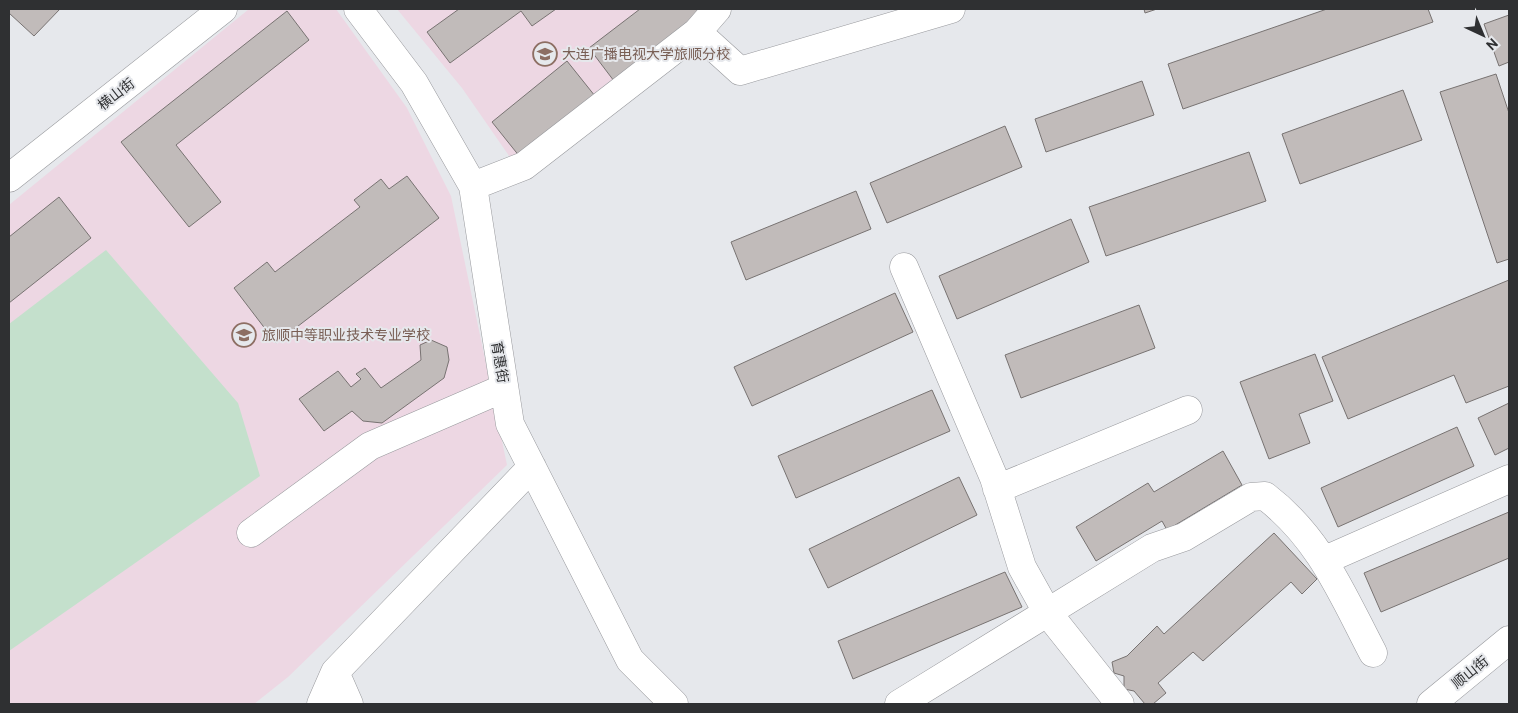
<svg xmlns="http://www.w3.org/2000/svg" width="1518" height="713" viewBox="0 0 1518 713" font-family="Overpass,'Noto Sans SC',sans-serif">
  <rect width="100%" height="100%" fill="#e6e8ec"/>
  <path fill="#edd7e3" d="M249,9H336L407,108L451,196L507,465L288,677L254,704H9V205Z
    M397,9H711L514,163L462,88Z"/>
  <path fill="#c4e0cc" d="M106,250L238,403L260,476L9,651V324Z"/>
  <path fill="#c1bbba" stroke="#787372" d="M9,9H60L34,36L9,13Z
    M459,9H556L532,26L521,11L450,63L427,32Z
    M640,9H699L702,12L614,81L589,48Z
    M1144,9H1157L1145,13Z
    M1327,9H1428L1433,22L1183,109L1168,64Z
    M287,11L309,40L176,145L221,202L189,227L121,142Z
    M1509,15V62L1499,66L1484,24Z
    M567,61L595,96L520,157L492,122Z
    M1496,74L1509,113V259L1497,263L1440,92Z
    M1142,81L1154,115L1046,152L1035,119Z
    M1403,90L1422,140L1300,184L1282,134Z
    M1005,126L1022,167L887,223L870,183Z
    M1249,152L1266,201L1106,256L1089,207Z
    M407,176L439,218L276,343L234,288L267,262L275,272L360,207L354,200L381,179L389,189Z
    M856,191L871,229L746,280L731,242Z
    M59,197L91,238L9,303V237Z
    M1071,219L1089,262L957,319L939,276Z
    M1509,280V386L1466,403L1454,375L1348,419L1322,357Z
    M895,293L913,332L752,406L734,367Z
    M1139,305L1155,348L1021,398L1005,355Z
    M431,340L447,347L449,360L444,378L382,423L363,421L352,411L324,431L299,399L338,371L351,387L361,379L356,374L365,368L381,388L421,360L420,345Z
    M1315,354L1333,401L1299,414L1310,443L1269,459L1240,382Z
    M932,390L950,431L796,498L778,456Z
    M1509,403V448L1495,455L1478,418Z
    M1457,427L1474,466L1338,527L1321,488Z
    M1223,451L1242,485L1167,530L1162,521L1096,561L1076,527L1148,483L1154,492Z
    M959,477L977,515L828,588L809,549Z
    M1509,512V558L1381,612L1364,573Z
    M1274,533L1317,579L1302,594L1291,582L1203,661L1193,652L1158,683L1166,693L1153,704H1145L1134,691L1124,689V676L1114,673L1112,662L1127,656L1157,626L1164,634Z
    M1005,572L1022,607L853,679L838,641Z"/>
  <g fill="none" stroke-linecap="round" stroke-linejoin="round">
    <g stroke="#98999d" stroke-width="29">
      <path id="minor" d="M358,9L414,83L473,186L510,424L630,660L674,704
        M697,32L740,71L951,9
        M9,178L223,9
        M473,186L524,166L697,32L717,9
        M904,267L994,478L1022,567L1047,612L1120,704
        M997,489L1188,410
        M251,533L370,446L504,388
        M1325,560L1509,479
        M335,672L349,704
        M321,704L335,672L532,467
        M899,704L1152,548L1184,537L1251,497L1265,496C1320,538 1342,594 1373,653
        M1431,704L1509,640"/>
    </g>
    <use href="#minor" stroke="#fff" stroke-width="28"/>
  </g>
  <defs>
    <g id="university-ring" transform="scale(1.25)"><circle r="9.5" fill="#e6e8ec" stroke="#8d6e63" stroke-width="1.5"/><path d="M0-5L7-2L0 1L-7-2ZM-4 1L0 2.5L4 1V4Q0 6-4 4Z" fill="#8d6e63"/></g>
    <g id="school-ring" transform="scale(1.25)"><circle r="9.5" fill="#e6e8ec" stroke="#8d6e63" stroke-width="1.5"/><path d="M0-5L7-2L0 1L-7-2ZM-4 1L0 2.5L4 1V4Q0 6-4 4Z" fill="#8d6e63"/></g>
  </defs>
  <g fill-rule="evenodd">
    <use href="#university-ring" x="545" y="54"/>
    <use href="#school-ring" x="244" y="335"/>
  </g>
  <g text-anchor="middle" stroke-width="4" stroke-linejoin="round" paint-order="stroke">
    <g font-size="14" fill="#785e54" stroke="#e6e8ec" text-anchor="start">
      <text x="562" y="59">大连广播电视大学旅顺分校</text>
      <text x="262" y="340">旅顺中等职业技术专业学校</text>
    </g>
    <g font-size="14" fill="#2f3032" stroke="#e6e8ec">
      <text transform="translate(116 94) rotate(-38)" y="5">横山街</text>
      <text transform="translate(500 362) rotate(81)" y="5">育惠街</text>
      <text transform="translate(1470 672) rotate(-39)" y="5">顺山街</text>
    </g>
  </g>
  <rect width="1518" height="713" fill="none" stroke="#2f3032" stroke-width="20"/>
  <g transform="translate(1483 35) rotate(136)" stroke="#e6e8ec" stroke-width="4" paint-order="stroke">
  <path d="M0-4L9 19L0 12L-9 19Z" fill="#2f3032"/>
  <text y="-8" font-size="14" font-weight="bold" text-anchor="middle" fill="#2f3032">N</text>
  </g>
</svg>
